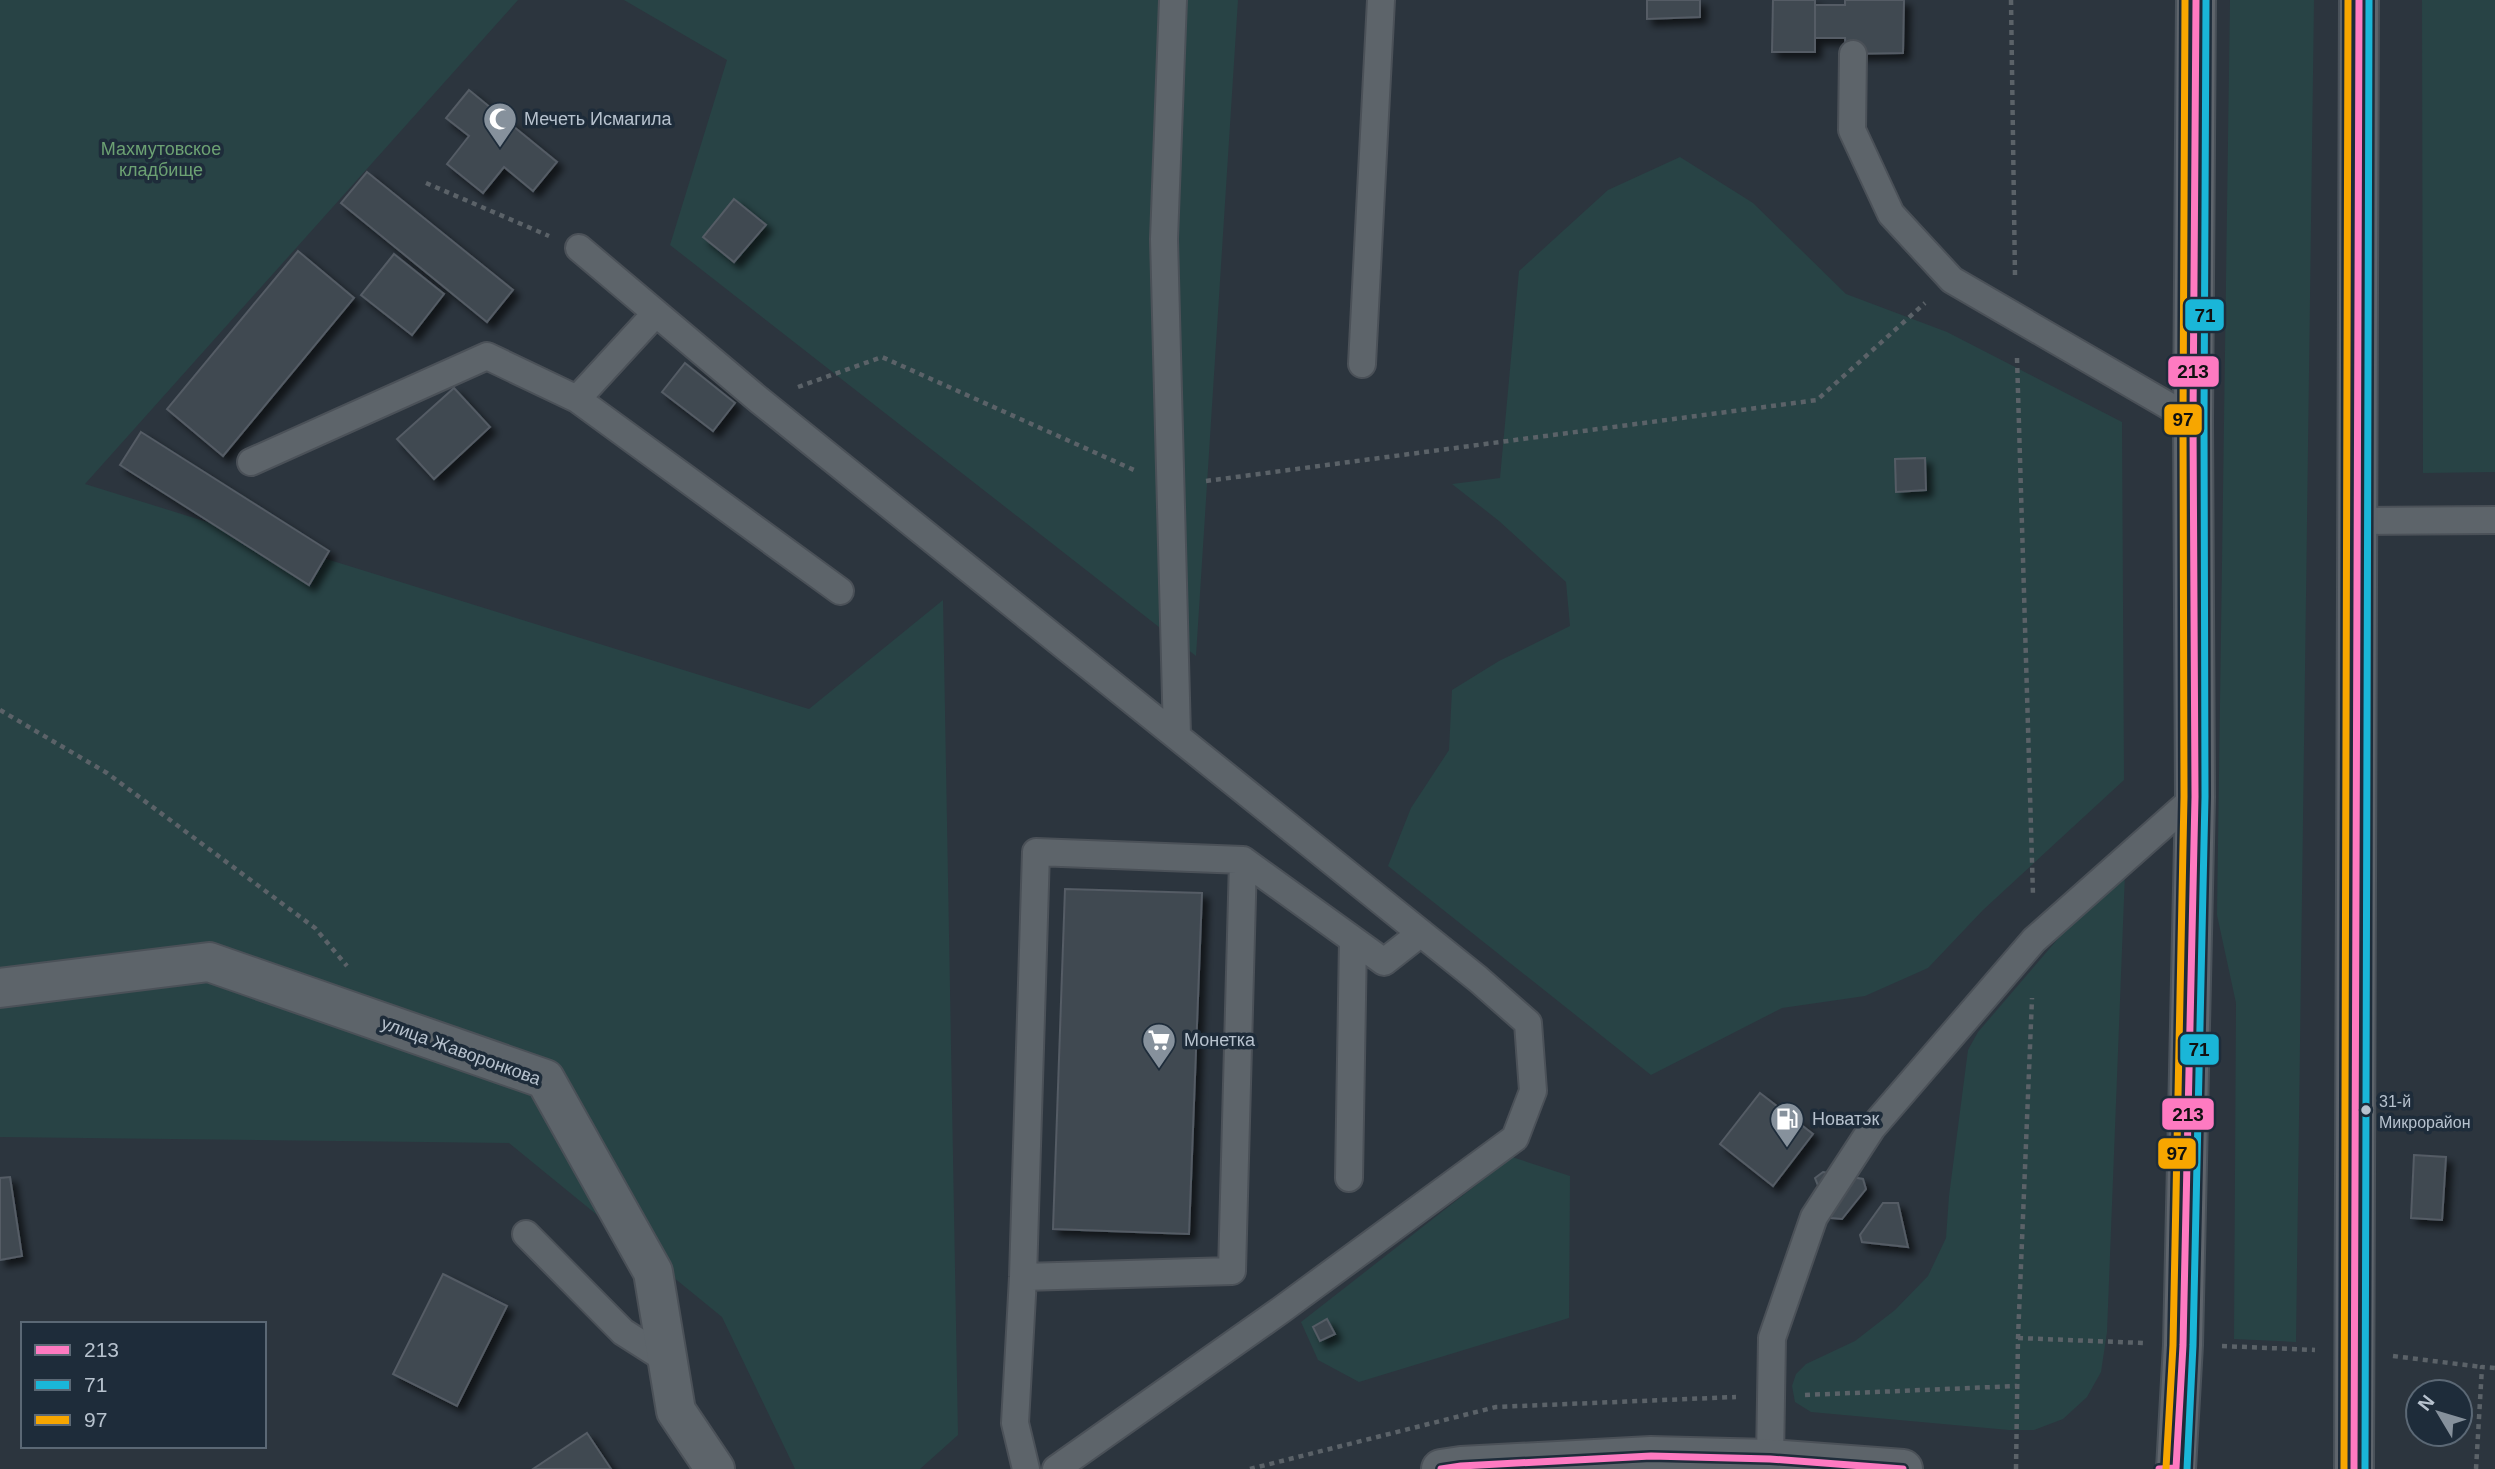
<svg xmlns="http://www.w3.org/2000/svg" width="2495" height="1469" viewBox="0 0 2495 1469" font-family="Helvetica,sans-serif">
  <defs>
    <filter id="shadow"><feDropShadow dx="6" dy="6" stdDeviation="3.5" flood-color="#0009"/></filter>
  </defs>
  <rect width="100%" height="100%" fill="#2c353e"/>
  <path fill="#284345" d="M0,0H518L85,484L809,709L943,600L958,1435L920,1469H795L722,1317L509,1143L0,1137Z
    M624,0H1238L1196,656L670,245L727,60Z
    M2230,0H2314L2296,1342L2234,1339L2236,1003L2217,915Z
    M2422,0H2495V472L2423,473Z
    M1680,157L1753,203L1846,294L1947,332L2122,422L2124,780L1983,910L1928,968L1865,996L1782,1008L1651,1075L1388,866L1411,808L1449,750L1452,690L1499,661L1570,626L1566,582L1499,521L1452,484L1500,478L1519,271L1608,190Z
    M2117,870L2125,873L2107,1332L2101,1372L2087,1397L2063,1419L2034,1430H2009L1811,1412L1795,1402L1792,1386L1796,1374L1806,1364L1855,1341L1895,1310L1928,1276L1946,1238L1949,1196L1968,1050L1978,1032Z
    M1512,1157L1570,1176L1569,1318L1359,1382L1318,1360L1301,1322Z"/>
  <path fill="#414951" stroke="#545c65" stroke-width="2" filter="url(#shadow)" d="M1647,0H1700V17L1647,19Z
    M1773,0H1815V52H1772Z
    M1845,0H1904L1903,53L1846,54L1845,38H1815V5H1845Z
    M469,90L557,162L533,191L504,167L483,193L447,164L469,136L446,118Z
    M367,172L513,290L487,322L341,203Z
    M734,199L766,225L734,262L703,237Z
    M298,251L354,298L223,456L167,409Z
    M394,254L444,294L412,335L361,295Z
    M685,363L735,403L713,431L662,392Z
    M454,388L490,427L434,479L397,439Z
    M141,432L329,551L309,585L120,465Z
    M1925,458L1926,490L1896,492L1895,459Z
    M1065,889L1202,893L1189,1234L1053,1229Z
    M1760,1093L1813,1134L1773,1186L1720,1144Z
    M2414,1155L2446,1157L2442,1220L2411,1218Z
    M1823,1172L1863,1179L1866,1189L1842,1219L1831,1218L1815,1178Z
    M10,1177L22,1256L0,1260V1178Z
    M1883,1203H1898L1908,1247L1862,1242L1860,1235Z
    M443,1274L507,1306L457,1406L393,1374Z
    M1327,1319L1335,1334L1320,1341L1313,1327Z
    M587,1433L611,1469H533Z"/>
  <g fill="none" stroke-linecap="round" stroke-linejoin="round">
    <g stroke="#4b5158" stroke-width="30">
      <path id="service" d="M1173,0L1164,239L1177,736
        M1853,54L1852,130L1891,214L1952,280L2193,420
        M579,248L759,400L1478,979L1528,1023L1533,1091L1515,1138L1281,1310L1056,1469
        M1362,364L1381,0
        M577,399L656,313
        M251,462L487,356L577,399L840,591
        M2357,521L2495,520
        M1349,1178L1353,940
        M526,1234L623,1332L667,1360
        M1023,1277L1232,1271L1243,860
        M1770,1459L1772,1338L1814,1217L1872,1128L2034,940L2195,797
        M1026,1469L1015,1423L1023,1277L1036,852L1243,860L1384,962L1421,933"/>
    </g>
    <g stroke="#4b5158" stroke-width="42">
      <path id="minor" d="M0,988L209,962L545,1079L653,1272L676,1411L715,1469"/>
    </g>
    <g stroke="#4b5158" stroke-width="42">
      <path id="tertiary" d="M1441,1469L1461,1466L1651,1456L1770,1459L1903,1469"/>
    </g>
    <g stroke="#4a525a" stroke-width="42">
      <path id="primary" d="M2176,1469L2183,1345L2195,797L2193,420L2196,0
        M2354,1469L2359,0"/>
    </g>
    <path stroke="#5b6268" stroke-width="4.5" stroke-dasharray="5 5" stroke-linecap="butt" d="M2011,0L2015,276
      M426,183L549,236
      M2017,358L2033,895
      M798,387L882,357L1134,470
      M1206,481L1817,400L1925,303
      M0,710L107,773L315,928L347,966
      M2018,1338L2143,1343
      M2222,1346L2315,1350
      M2393,1356L2482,1367
      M1805,1395L2017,1386
      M1250,1469L1496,1407L1736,1397
      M2016,1469L2018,1338L2032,998
      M2476,1469L2482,1367L2495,1368"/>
    <use href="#service" stroke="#5d646a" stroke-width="26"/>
    <use href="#minor" stroke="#5d646a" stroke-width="38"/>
    <use href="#tertiary" stroke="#5d646a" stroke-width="38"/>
    <use href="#primary" stroke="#5f656c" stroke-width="38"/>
    <g stroke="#1e2c3a" stroke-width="12">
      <path id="bus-1" d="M1441,1469L1461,1466L1651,1456L1770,1459L1903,1469
        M2159,1469L2176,1468L2183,1345L2195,797L2193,420L2196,0
        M2354,1469L2359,0"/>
    </g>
    <g stroke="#1e2c3a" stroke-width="12">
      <path id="bus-2" d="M2187,1469L2193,1345L2205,797L2204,420L2206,0
        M2365,1469L2369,0"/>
    </g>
    <g stroke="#1e2c3a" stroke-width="12">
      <path id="bus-3" d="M2166,1468L2173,1345L2184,797L2183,420L2185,0
        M2344,1469L2348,0"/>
    </g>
    <use href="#bus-1" stroke="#fe7ac1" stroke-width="7"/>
    <use href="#bus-2" stroke="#1ab6d8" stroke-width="7"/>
    <use href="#bus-3" stroke="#f7a600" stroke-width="7"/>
  </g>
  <defs>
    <g id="mosque-pin" transform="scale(1.75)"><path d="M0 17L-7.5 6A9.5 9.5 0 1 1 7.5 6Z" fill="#86919c" stroke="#1e2c3a"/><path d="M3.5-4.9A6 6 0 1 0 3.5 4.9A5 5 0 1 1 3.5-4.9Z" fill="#fff"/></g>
    <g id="supermarket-pin" transform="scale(1.75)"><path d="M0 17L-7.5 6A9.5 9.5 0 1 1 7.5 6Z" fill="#86919c" stroke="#1e2c3a"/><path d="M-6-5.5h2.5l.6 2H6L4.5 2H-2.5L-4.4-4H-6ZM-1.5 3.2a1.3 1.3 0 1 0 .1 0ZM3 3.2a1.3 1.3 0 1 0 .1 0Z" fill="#fff"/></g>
    <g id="fuel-pin" transform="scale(1.75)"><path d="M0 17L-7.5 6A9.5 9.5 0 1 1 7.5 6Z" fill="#86919c" stroke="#1e2c3a"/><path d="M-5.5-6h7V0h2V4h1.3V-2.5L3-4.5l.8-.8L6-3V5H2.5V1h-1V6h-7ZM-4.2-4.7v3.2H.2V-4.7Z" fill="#fff"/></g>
  </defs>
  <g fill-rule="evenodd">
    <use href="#mosque-pin" x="500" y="119"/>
    <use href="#supermarket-pin" x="1159" y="1040"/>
    <use href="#fuel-pin" x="1787" y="1119"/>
  </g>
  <circle fill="#b7c2ce" stroke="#1e2c3a" stroke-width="2.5" cx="2366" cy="1110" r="6"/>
  <g text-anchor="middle" stroke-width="7" stroke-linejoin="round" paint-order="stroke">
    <g font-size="16" fill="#b7c2ce" stroke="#1e2c3a" text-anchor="start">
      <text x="2379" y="1107">31-й<tspan x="2379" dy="21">Микрорайон</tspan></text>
    </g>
    <g font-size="18" fill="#b7c2ce" stroke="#1e2c3a" text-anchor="start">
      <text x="524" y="125">Мечеть Исмагила</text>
      <text x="1184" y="1046">Монетка</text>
      <text x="1812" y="1125">Новатэк</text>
    </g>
    <g font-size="18" fill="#6ca173" stroke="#1e2c3a">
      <text x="161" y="155">Махмутовское<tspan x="161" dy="21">кладбище</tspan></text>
    </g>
    <g font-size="18" fill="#b7c2ce" stroke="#1e2c3a">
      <text transform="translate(461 1051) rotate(20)" y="6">улица Жаворонкова</text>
    </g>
  </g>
  <g stroke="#1e2c3a" stroke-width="2.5">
    <rect x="2184" y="298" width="41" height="34" rx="7" fill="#1ab6d8"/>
    <rect x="2167" y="355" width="53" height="33" rx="7" fill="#fe7ac1"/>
    <rect x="2163" y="403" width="40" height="33" rx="7" fill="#f7a600"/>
    <rect x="2179" y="1033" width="41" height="33" rx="7" fill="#1ab6d8"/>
    <rect x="2161" y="1097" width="54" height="34" rx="7" fill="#fe7ac1"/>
    <rect x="2157" y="1137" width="40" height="33" rx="7" fill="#f7a600"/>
  </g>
  <g font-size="19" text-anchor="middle" font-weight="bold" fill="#111">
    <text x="2205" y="322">71</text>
    <text x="2193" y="378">213</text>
    <text x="2183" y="426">97</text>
    <text x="2199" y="1056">71</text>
    <text x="2188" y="1121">213</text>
    <text x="2177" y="1160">97</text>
  </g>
  <rect x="21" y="1322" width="245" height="126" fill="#1e2c3a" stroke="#5b6875" stroke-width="2"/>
  <rect x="35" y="1345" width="35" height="10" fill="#fe7ac1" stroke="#5b6875" stroke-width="2"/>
  <text x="84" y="1357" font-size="21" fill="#b7c2ce">213</text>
  <rect x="35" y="1380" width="35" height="10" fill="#1ab6d8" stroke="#5b6875" stroke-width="2"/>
  <text x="84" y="1392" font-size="21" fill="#b7c2ce">71</text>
  <rect x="35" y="1415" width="35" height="10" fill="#f7a600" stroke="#5b6875" stroke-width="2"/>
  <text x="84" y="1427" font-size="21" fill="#b7c2ce">97</text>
  <g transform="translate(2439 1413) rotate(308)"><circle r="33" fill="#1e2c3a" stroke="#5b6875" stroke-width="2"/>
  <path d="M0-5L12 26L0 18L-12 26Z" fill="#86919c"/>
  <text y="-10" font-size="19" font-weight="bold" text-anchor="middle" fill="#b7c2ce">N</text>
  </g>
</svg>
